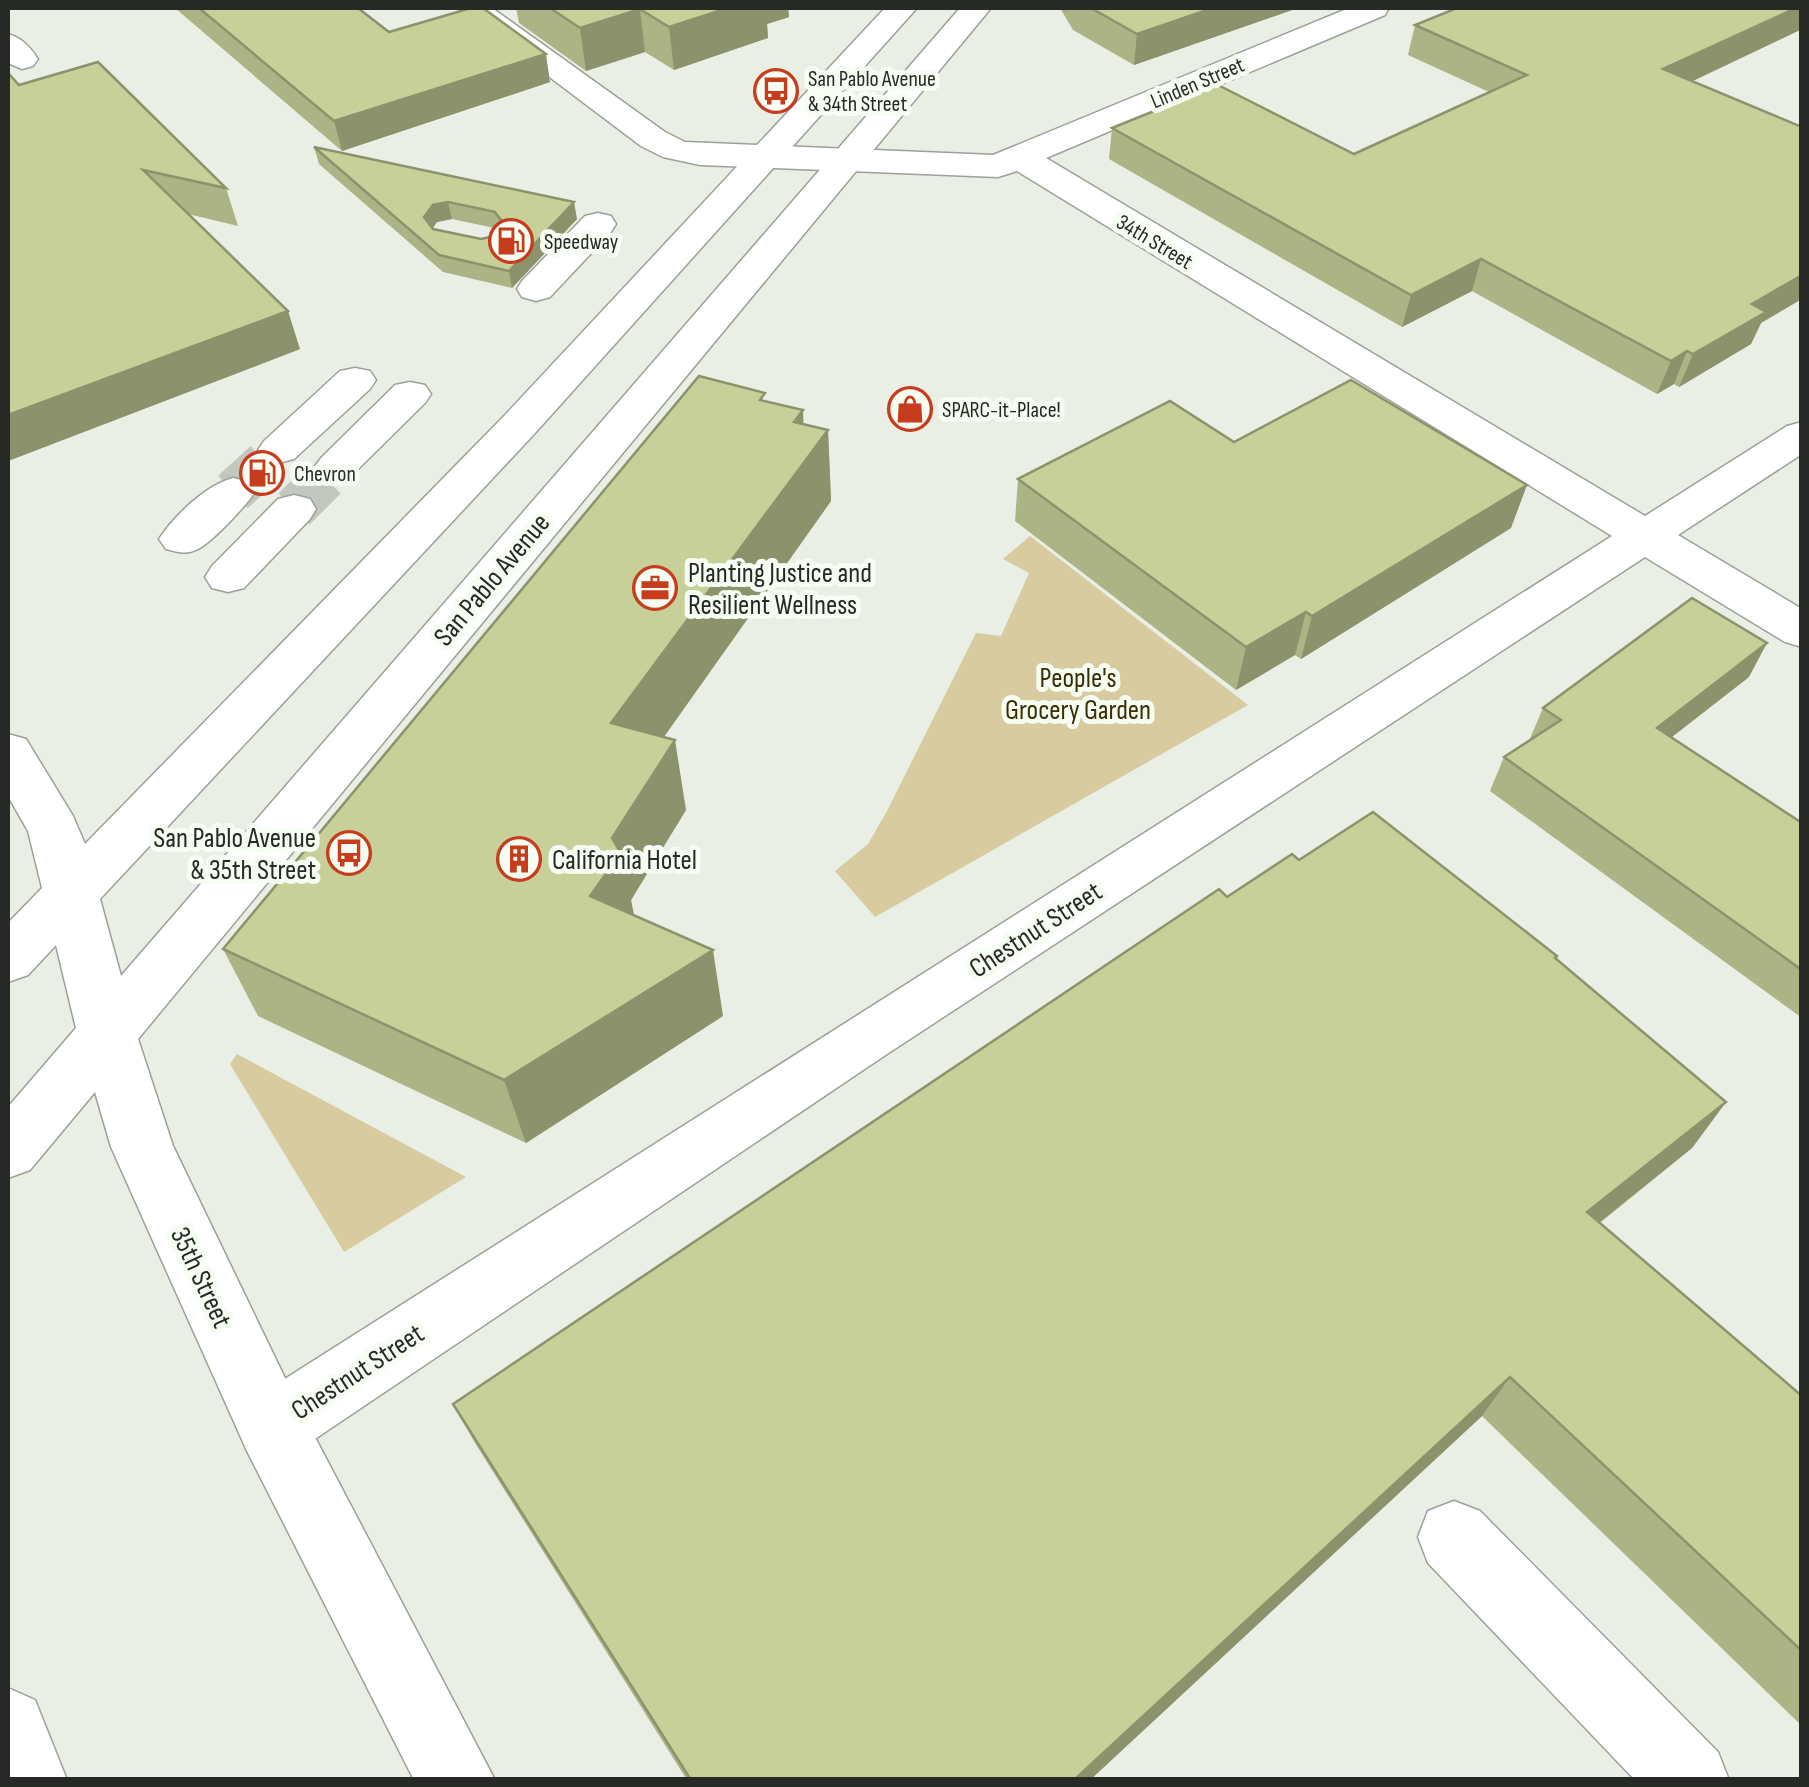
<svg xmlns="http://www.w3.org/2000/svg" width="1809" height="1787" viewBox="0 0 1809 1787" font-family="'Sofia Sans Condensed',sans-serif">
  <rect width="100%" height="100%" fill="#e9efe5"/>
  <path fill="#d7cb9f" d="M1030,536L1248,705L875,917L835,871L868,844L887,811L976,633L1001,636L1029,573L1003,559Z
    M237,1054L466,1177L344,1252L230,1064Z"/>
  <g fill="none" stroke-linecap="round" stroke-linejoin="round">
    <path stroke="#c2c7bf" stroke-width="44" stroke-dasharray="44 22" stroke-linecap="butt" d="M233,492L279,450
      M294,509L337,466"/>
    <g stroke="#9ba198" stroke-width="3">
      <path id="minor" d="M458,8H492L665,132L685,142L993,155L1349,8H1389L1385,15L1046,158L1645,516L1787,426L1802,422V454L1678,535L1802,609V647L1785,642L1645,557L884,1056L297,1451L272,1461L247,1451L237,1427L247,1403L1612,536L1017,171L998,177L700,165L663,157L641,146Z
        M8,34C22,38 30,47 38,59L33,66L22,69L8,63Z
        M598,213L611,216L616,224L611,232L550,297L536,301L522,297L517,289L522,281L585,216Z
        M355,368L370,371L376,380L370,389L294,459L279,463L264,459L258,450L264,441L340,371Z
        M410,382L425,385L431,394L425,403L352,475L337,479L322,475L315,466L322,457L395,385Z
        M233,478L249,482L255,492C245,507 213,541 198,549C187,555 177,552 166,549L159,539C174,516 206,485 233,478Z
        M294,495L310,499L316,509L310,519L244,588L228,592L212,588L205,577L212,566L278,499Z
        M1454,1501L1480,1511L1718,1752L1729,1780H1635L1428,1563L1418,1537L1428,1511Z"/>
    </g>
    <g stroke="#9ba198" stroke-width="3">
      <path id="major" d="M885,8H917L536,432L100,899L121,976L960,8H991L138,1039L173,1146L297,1403L495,1780H414L247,1451L111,1147L95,1092L30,1170L8,1178V1107L76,1028L56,945L28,975L8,982V923L42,888L28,831L8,796V734L26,739L73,816L85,844L506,414Z"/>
    </g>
    <g stroke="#9ba198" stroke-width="3">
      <path id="highway" d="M8,1688L35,1700L67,1780H8Z"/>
    </g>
    <use href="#minor" fill="#fff" fill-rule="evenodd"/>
    <use href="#major" fill="#fff" fill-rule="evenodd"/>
    <use href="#highway" fill="#fff" fill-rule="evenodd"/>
  </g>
  <path fill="#acb384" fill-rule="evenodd" d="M175,8H358L389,32L550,82L342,151Z
    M516,8H788L789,17L767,24L768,38L674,70L645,52L586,71L519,23Z
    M1060,8H1298L1134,65L1073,30Z
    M1802,8V29L1692,81L1761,323L1751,344L1679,387L1674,384L1657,394L1472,291L1402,327L1109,159L1112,128L1354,154L1489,92L1408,55L1415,25Z
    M8,73L19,85L226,188L238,226L188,214L300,349L8,461Z
    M314,147L577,219L512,288L443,272L319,164ZM452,219L499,229V230L495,236L481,239L433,228L437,222Z
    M765,401L803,424L828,430L831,501L664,737L686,810L631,900L634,915L723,1016L526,1143L258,1016L223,949Z
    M1234,442L1511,528L1301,659L1295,655L1236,690L1015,521L1018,479Z
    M1749,677L1671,737L1802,823V1018L1490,791L1504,757L1529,741L1543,708Z
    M1299,860L1556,959L1726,1102L1692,1148L1600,1223L1802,1396V1726L1482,1416L1090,1780H687L475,1443L453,1404L1227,897Z"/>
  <path fill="#8c926c" d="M728,8H788L789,17L767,24L768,38L674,70L669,27Z
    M1213,8H1298L1134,65L1137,34Z
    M1796,8H1802V29L1653,100L1663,69Z
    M640,9L645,52L586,71L580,28Z
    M546,54L550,82L342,151L334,121Z
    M448,202L452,219L437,222L428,234L424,217L433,205Z
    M574,202L577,219L512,288L509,271Z
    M1481,259L1472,291L1402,327L1411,295Z
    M1802,275V299L1761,323L1751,344L1679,387L1693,354L1752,304Z
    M288,311L300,349L8,461V415Z
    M1687,351L1674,384L1657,394L1671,361Z
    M803,410L805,461L828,430L831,501L624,793L611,723Z
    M1527,485L1511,528L1301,659L1312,616Z
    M1306,612L1295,655L1236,690L1246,647Z
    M1767,643L1749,677L1640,762L1657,728Z
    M675,740L686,810L631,900L635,921L590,896L612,838Z
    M713,950L723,1016L526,1143L504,1080Z
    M1726,1102L1692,1148L1557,1256L1587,1212Z
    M1510,1377L1482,1416L1090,1780H1074Z"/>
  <path fill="#c8d09a" stroke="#8c926c" stroke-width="2.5" fill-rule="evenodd" d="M199,8H358L389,32L471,8H483L546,54L334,121Z
    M550,8H728L669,27L640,9L580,28Z
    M1091,8H1213L1137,34Z
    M1457,8H1796L1663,69L1802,127V275L1752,304L1766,312L1693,354L1687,351L1671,361L1481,259L1411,295L1112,128L1218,85L1354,154L1527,75L1415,25Z
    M98,62L226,188L143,170L288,311L8,415V73L19,85Z
    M314,147L574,202L509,271L439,255ZM448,202L495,212L504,224L495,236L481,239L433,229L424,217L433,205Z
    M699,376L765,393L760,400L803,410L794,422L828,430L611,723L675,740L612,838L621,853L590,896L713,950L504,1080L223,949Z
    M1351,380L1527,485L1312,616L1306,612L1246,647L1018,479L1170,401L1234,442Z
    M1692,598L1767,643L1657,728L1802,823V970L1504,757L1561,720L1543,708Z
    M1373,812L1557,956L1555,958L1726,1102L1587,1212L1802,1396V1651L1510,1377L1074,1780H691L453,1404L1219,889L1227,897L1292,854L1299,860Z"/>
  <defs>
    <g id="bus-ring" transform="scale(2.25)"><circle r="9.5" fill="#f6fdf3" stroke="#c63c1c" stroke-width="1.5"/><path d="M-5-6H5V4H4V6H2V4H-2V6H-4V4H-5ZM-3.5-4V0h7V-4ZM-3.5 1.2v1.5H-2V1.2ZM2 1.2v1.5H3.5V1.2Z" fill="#c63c1c"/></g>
    <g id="fuel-ring" transform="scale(2.25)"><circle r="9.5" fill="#f6fdf3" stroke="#c63c1c" stroke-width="1.5"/><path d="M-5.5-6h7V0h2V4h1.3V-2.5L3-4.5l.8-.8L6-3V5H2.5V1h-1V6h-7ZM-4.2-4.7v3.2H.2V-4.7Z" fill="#c63c1c"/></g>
    <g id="shop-ring" transform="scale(2.25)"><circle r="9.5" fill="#f6fdf3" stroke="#c63c1c" stroke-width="1.5"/><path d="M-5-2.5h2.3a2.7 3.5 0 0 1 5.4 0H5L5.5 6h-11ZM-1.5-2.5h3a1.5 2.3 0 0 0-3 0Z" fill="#c63c1c"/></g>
    <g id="office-ring" transform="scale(2.25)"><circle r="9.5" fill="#f6fdf3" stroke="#c63c1c" stroke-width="1.5"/><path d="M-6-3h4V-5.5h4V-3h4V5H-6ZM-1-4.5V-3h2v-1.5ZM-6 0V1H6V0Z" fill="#c63c1c"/></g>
    <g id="building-ring" transform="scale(2.25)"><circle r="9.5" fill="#f6fdf3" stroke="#c63c1c" stroke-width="1.5"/><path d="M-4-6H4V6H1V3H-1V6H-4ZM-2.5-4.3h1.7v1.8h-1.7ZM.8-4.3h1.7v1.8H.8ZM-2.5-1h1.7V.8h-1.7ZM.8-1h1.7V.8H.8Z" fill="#c63c1c"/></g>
  </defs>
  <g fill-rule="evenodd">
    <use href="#bus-ring" x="776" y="91"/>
    <use href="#fuel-ring" x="511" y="241"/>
    <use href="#shop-ring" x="910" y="409"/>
    <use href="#fuel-ring" x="262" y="473"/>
    <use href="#office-ring" x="655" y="588"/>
    <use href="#bus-ring" x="349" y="853"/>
    <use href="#building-ring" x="519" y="859"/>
  </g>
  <g text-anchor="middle" stroke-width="10" stroke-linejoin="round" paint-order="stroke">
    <g font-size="22" fill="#272926" stroke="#f6fdf3" text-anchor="start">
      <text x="808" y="86">San Pablo Avenue<tspan x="808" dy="25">&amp; 34th Street</tspan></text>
      <text x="544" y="249">Speedway</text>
      <text x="942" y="417">SPARC-it-Place!</text>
      <text x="294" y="481">Chevron</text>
    </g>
    <g font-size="22" fill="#272926" stroke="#f6fdf3">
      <text transform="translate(1197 82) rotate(-23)" y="8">Linden Street</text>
      <text transform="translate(1155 241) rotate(31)" y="8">34th Street</text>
    </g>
    <g font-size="28" fill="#272926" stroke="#f6fdf3" text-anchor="start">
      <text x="688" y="582">Planting Justice and<tspan x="688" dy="32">Resilient Wellness</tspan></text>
      <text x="316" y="847" text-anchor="end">San Pablo Avenue<tspan x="316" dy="32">&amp; 35th Street</tspan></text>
      <text x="552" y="869">California Hotel</text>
    </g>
    <g font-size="28" fill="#272926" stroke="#f6fdf3">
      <text transform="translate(491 579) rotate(-50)" y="10">San Pablo Avenue</text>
      <text transform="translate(1035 929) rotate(-33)" y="10">Chestnut Street</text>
      <text transform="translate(202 1277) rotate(65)" y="10">35th Street</text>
      <text transform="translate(357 1371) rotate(-33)" y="10">Chestnut Street</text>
    </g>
    <g font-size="28" fill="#392e01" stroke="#f6fdf3">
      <text x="1078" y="687">People's<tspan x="1078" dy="32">Grocery Garden</tspan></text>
    </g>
  </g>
  <rect width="1809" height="1787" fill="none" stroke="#272926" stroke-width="20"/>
</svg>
